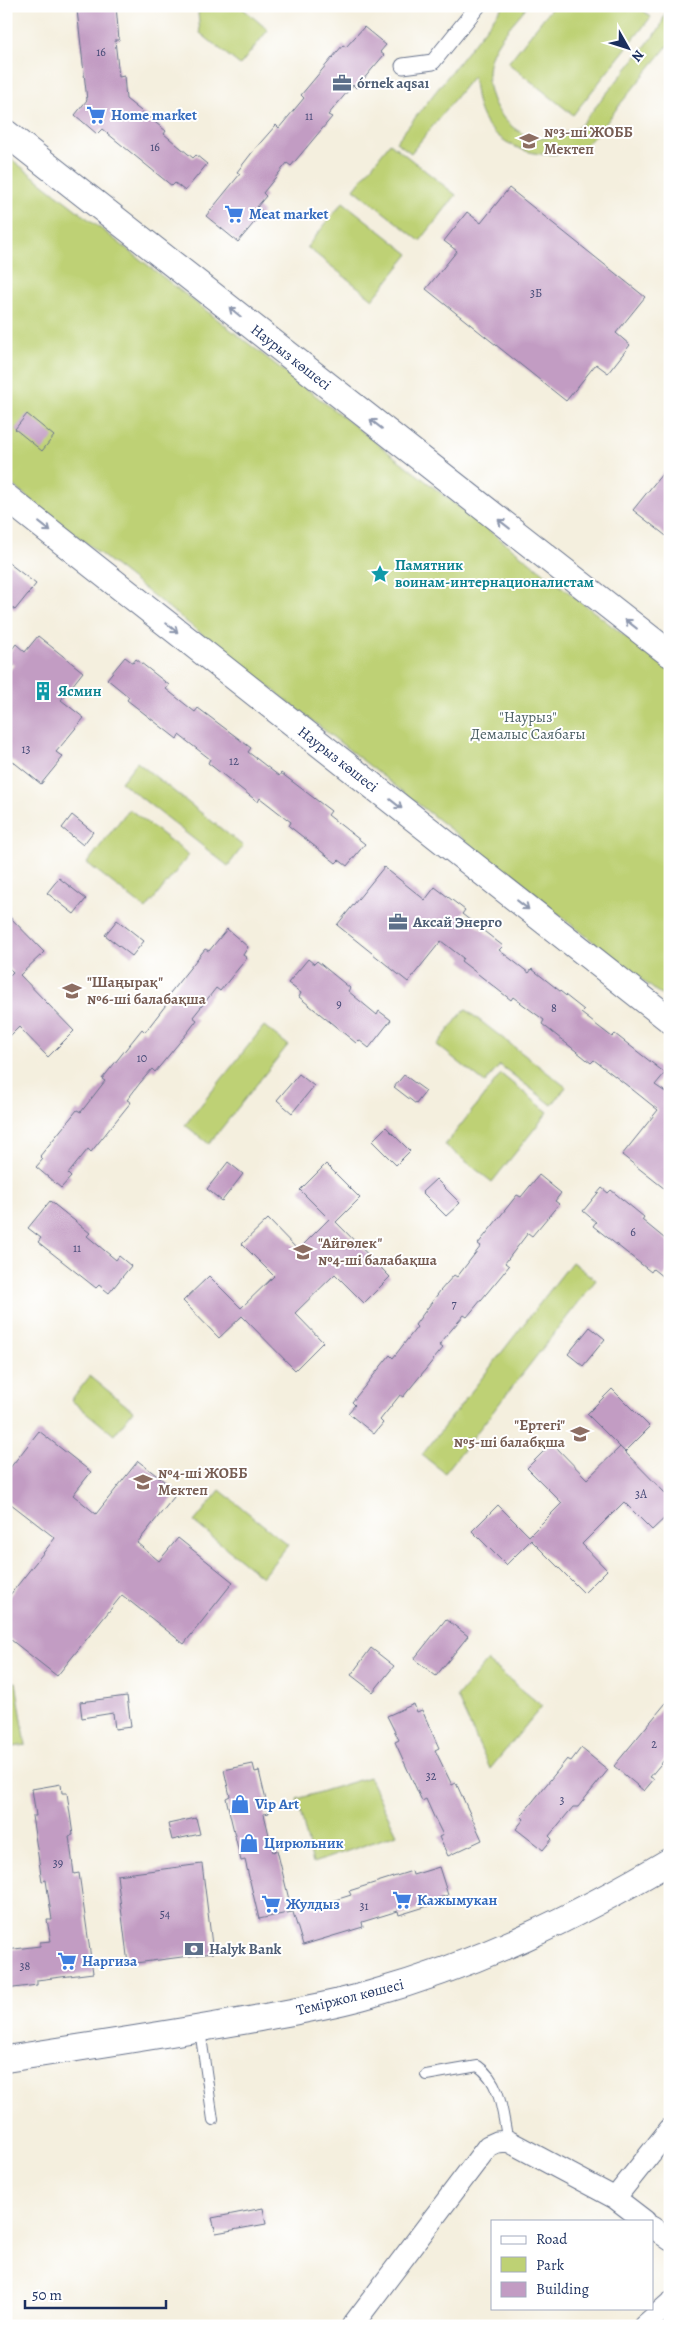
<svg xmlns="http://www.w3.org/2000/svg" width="676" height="2332" viewBox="0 0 676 2332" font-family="Alegreya,serif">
  <rect width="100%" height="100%" fill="#fff"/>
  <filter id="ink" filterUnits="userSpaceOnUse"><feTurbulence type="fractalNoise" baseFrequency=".02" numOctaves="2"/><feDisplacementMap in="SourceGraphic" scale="10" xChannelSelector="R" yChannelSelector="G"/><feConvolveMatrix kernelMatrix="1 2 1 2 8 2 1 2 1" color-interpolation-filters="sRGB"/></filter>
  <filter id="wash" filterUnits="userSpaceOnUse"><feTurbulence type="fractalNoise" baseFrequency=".0096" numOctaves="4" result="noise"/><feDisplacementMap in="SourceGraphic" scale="20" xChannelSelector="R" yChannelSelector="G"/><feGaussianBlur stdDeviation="1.12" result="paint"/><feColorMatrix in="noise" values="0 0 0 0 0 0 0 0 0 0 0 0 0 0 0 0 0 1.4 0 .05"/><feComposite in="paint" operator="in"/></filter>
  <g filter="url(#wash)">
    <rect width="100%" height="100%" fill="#f4efde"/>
    <path fill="#bed174" stroke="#6c8069" d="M203,6H240L268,30L240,65L200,33L198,13Z
      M503,6H527C515,22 495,40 490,60C482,89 498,124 528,136C545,142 565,134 580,126L660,28L668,6L670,43C652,65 635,86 617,108C610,118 602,129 593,138C562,167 509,155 486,123C476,108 476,92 473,76L411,153L396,142Z
      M553,6H638L651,17L573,115L508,63Z
      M390,143L456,195L420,241L354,189Z
      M6,155L670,671V1002L6,480Z
      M343,202L409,254L373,299L307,247Z
      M137,762L243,846L228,866L121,782Z
      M129,809L189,855L146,909L87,863Z
      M465,1009L566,1087L552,1105L500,1065L485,1083L437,1045Z
      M264,1026L288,1045L209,1144L185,1125Z
      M501,1074L548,1112L492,1182L445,1145Z
      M572,1262L596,1280L445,1473L422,1455Z
      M90,1376L133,1411L114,1435L71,1400Z
      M220,1490L288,1545L262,1577L194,1522Z
      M487,1661L542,1706L490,1769L457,1697Z
      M16,1682L26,1745L6,1748V1684Z
      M369,1777L397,1834L313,1863L297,1799Z"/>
    <g id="blocks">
      <path fill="#c29cc3" d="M81,6H116L119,40H115L119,77L124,76L126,99L166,131L164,134L193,158L196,155L207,164L185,191L175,183L172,186L102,129L97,134L75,115L87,100L77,10L81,9Z
        M364,27L386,45L380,52L384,55L356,88L353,85L328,115L332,117L291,166L287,163L263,193L266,196L257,207L263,212L238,242L206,216L240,174L237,172L254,150L276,125L279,128L304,98L301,95L327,64L343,45L346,47Z
        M509,188L645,297L616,333L630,345L608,373L596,364L566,401L426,289L457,251L444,241L467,212L481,223Z
        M27,414L54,436L42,451L15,429Z
        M670,464V539L633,510Z
        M6,561L36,584L15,610L6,603Z
        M38,636L83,672L61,700L84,718L56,752L63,757L41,784L6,756V675L14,665L6,657L16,644L25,652Z
        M125,657L133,663L136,659L169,685L166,689L195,712L198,708L251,748L248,752L279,776L281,773L331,811L328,815L365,844L347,866L339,860L336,863L289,826L291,822L278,812L260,798L258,802L208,763L210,759L179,735L177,739L127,700L129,697L107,679Z
        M72,815L93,832L83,845L62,828Z
        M384,867L425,900L435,887L465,910L462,914L503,946L499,950L529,973L532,969L584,1010L581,1013L612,1037L615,1034L665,1073L655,1085L670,1095V1193L622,1155L658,1110L633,1090L594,1060L591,1063L542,1024L544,1020L513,997L511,1000L478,974L461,961L463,958L441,941L408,982L337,925Z
        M59,878L86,899L74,914L47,893Z
        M6,913L44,952L20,975L74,1031L48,1057L19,1027L6,1040V979L13,972L6,965Z
        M117,920L144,941L132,956L105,935Z
        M227,929L248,947L243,955L247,958L220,991L216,988L205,1002L193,1017L197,1020L188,1032L155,1072L152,1069L140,1083L127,1100L131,1102L91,1152L88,1149L68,1174L71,1177L61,1188L36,1167L43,1159L40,1156L77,1110L81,1112L105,1081L102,1079L142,1029L145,1032L169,1001L166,998L205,949L209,951Z
        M308,959L314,964L317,961L350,988L348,991L377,1015L379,1011L391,1020L369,1048L359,1040L356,1043L299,997L301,993L288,983Z
        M299,1074L314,1086L292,1113L277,1100Z
        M404,1075L426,1091L416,1104L394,1087Z
        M386,1127L410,1151L396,1165L372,1141Z
        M228,1162L243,1174L222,1201L207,1189Z
        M326,1164L360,1198L336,1222L390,1277L364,1303L335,1274L295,1313L323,1342L295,1370L242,1316L219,1338L183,1301L209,1276L241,1308L274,1276L242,1244L268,1219L298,1250L329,1219L300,1190Z
        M539,1175L561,1193L555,1201L559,1204L532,1236L528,1233L505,1263L509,1266L501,1276L467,1317L464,1315L452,1329L439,1345L443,1348L403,1397L400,1395L380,1420L383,1423L374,1434L348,1413L355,1405L352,1402L390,1355L393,1358L417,1327L415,1325L440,1291L454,1275L457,1277L481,1246L478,1244L517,1195L521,1197Z
        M436,1179L460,1203L446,1216L422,1192Z
        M602,1188L608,1193L611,1190L644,1217L642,1220L670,1243V1269L663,1277L653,1269L651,1272L593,1226L596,1222L583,1211Z
        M50,1201L90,1233L87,1236L116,1260L119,1256L131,1266L109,1293L99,1285L96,1288L38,1242L41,1238L28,1228Z
        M590,1327L605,1339L583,1366L568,1354Z
        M612,1389L650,1427L625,1452L587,1414Z
        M39,1431L91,1472L73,1495L96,1514L138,1461L178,1492L137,1543L159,1561L178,1538L233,1582L184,1644L122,1595L57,1676L6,1636V1600L55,1538L6,1500V1473Z
        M552,1443L587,1479L620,1447L670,1498V1513L652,1530L624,1502L582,1544L607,1570L584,1593L531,1540L506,1565L472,1531L498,1505L529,1536L562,1503L527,1468Z
        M446,1619L468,1636L436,1676L414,1659Z
        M371,1648L394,1666L373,1692L351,1675Z
        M127,1696L131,1727L115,1729L113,1713L82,1718L80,1702Z
        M670,1698V1753L650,1777L654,1779L644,1791L614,1766Z
        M414,1704L417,1712L422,1710L439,1748L435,1750L452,1785L456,1783L482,1840L448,1856L439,1837L443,1835L434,1817L426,1799L422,1801L395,1742L399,1740L387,1716Z
        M581,1748L608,1770L578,1807H573L549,1836L552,1839L543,1850L516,1829L524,1819L521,1816L567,1759L571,1761Z
        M253,1764L255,1772L259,1771L269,1813L264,1814L273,1852L277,1850L292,1912L259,1919L245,1860L241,1861L226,1798L230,1796L224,1770Z
        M61,1784L62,1793H67L73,1835L69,1836L74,1874L79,1873L93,1973L37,1980V1985L6,1989V1950L40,1946V1942L51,1941L47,1920H52L46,1880L42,1881L32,1816H36L32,1789Z
        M196,1818L200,1834L172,1840L168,1824Z
        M202,1864L213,1953L128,1964L117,1875Z
        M439,1867L448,1895L439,1898L441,1902L399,1915L398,1911L362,1922L363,1927L303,1945L292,1909L312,1903L313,1907L351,1895L349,1891L412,1871L413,1875Z
        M263,2208L266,2224L216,2233L212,2218Z"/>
    </g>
  </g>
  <g filter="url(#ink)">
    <use href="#blocks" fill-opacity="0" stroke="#67728b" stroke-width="1"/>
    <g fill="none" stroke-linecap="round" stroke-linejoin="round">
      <g stroke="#67728b" stroke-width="12">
        <path id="service" d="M200,2030L213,2120
          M426,2075L478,2066C502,2083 502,2114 508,2141"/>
      </g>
      <g stroke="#67728b" stroke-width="17">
        <path id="pedestrian" d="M403,66L433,62L478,6"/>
      </g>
      <g stroke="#67728b" stroke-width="23">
        <path id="minor" d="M615,2198L670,2129
          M652,2227L670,2240
          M352,2326L488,2146L497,2142L508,2141L615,2198L645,2221
          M644,2326L670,2303"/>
      </g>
      <g stroke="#67728b" stroke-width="28">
        <path id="tertiary" d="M6,133L670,654
          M6,497L670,1020
          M6,2059C91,2046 176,2033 260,2018C297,2011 334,2005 371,1994C478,1964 574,1918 670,1861"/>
      </g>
      <use href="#service" stroke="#fff" stroke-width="10"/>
      <use href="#pedestrian" stroke="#fff" stroke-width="15"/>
      <use href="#minor" stroke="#fff" stroke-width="21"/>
      <use href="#tertiary" stroke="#fff" stroke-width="26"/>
    </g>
    <defs><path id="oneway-shaft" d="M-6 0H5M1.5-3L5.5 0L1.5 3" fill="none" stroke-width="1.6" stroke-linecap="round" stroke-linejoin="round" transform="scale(1.25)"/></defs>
    <g stroke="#8d97ae">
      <use href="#oneway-shaft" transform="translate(235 312) rotate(-141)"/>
      <use href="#oneway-shaft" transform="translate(376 424) rotate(-142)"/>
      <use href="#oneway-shaft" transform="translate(504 524) rotate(-142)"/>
      <use href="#oneway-shaft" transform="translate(45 527) rotate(38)"/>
      <use href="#oneway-shaft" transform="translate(631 624) rotate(-142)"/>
      <use href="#oneway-shaft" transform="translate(172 628) rotate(39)"/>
      <use href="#oneway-shaft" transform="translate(396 804) rotate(38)"/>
      <use href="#oneway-shaft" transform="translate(523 905) rotate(38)"/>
    </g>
  </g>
  <defs>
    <g id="office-bare" transform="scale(1.5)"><path d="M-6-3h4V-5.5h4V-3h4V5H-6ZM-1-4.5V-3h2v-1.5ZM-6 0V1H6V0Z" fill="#5c6f8a" stroke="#fff" stroke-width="2.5" paint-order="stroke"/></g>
    <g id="supermarket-bare" transform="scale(1.5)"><path d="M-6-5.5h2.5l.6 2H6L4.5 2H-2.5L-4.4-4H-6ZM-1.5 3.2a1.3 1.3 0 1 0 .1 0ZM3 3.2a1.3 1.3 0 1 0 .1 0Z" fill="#3f7fe0" stroke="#fff" stroke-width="2.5" paint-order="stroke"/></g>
    <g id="school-bare" transform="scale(1.5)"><path d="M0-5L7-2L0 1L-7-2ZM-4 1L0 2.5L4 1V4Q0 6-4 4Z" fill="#8d6e63" stroke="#fff" stroke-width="2.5" paint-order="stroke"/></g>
    <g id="sight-bare" transform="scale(1.5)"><path d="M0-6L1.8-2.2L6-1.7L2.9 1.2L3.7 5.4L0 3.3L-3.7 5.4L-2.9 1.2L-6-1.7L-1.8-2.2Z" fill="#0f9aa8" stroke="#fff" stroke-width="2.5" paint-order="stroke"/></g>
    <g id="building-bare" transform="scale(1.5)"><path d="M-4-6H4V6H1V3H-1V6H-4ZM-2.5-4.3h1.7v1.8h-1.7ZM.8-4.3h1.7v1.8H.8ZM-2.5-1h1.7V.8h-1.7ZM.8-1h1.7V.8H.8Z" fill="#0f9aa8" stroke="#fff" stroke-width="2.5" paint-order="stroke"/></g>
    <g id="shop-bare" transform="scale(1.5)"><path d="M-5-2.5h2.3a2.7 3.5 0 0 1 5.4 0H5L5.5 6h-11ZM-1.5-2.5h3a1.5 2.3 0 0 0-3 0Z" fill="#3f7fe0" stroke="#fff" stroke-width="2.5" paint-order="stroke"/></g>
    <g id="bank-bare" transform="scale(1.5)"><path d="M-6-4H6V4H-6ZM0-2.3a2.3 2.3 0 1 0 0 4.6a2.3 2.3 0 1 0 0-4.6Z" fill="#5c6f8a" stroke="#fff" stroke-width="2.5" paint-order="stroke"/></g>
  </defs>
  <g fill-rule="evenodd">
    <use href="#office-bare" x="342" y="83"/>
    <use href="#supermarket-bare" x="96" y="115"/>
    <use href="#school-bare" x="529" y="141"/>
    <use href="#supermarket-bare" x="234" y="214"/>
    <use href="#sight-bare" x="380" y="574"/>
    <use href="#building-bare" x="43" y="691"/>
    <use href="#office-bare" x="398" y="922"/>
    <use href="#school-bare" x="72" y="991"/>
    <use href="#school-bare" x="303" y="1252"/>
    <use href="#school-bare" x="580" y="1434"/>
    <use href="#school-bare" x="143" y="1482"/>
    <use href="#shop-bare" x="240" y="1804"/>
    <use href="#shop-bare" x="249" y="1843"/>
    <use href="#supermarket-bare" x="402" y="1900"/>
    <use href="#supermarket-bare" x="271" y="1904"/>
    <use href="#bank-bare" x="194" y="1949"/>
    <use href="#supermarket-bare" x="67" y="1961"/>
  </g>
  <g text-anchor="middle" stroke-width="4" stroke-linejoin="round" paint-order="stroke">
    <g font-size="12" fill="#454a77">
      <text x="101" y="56">16</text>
      <text x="309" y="120">11</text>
      <text x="155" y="151">16</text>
      <text x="536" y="297">3Б</text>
      <text x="26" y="753">13</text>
      <text x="234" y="765">12</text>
      <text x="339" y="1008">9</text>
      <text x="554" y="1012">8</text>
      <text x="142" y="1062">10</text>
      <text x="633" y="1236">6</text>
      <text x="77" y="1252">11</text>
      <text x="454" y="1308">7</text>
      <text x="641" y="1498">3А</text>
      <text x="654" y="1748">2</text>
      <text x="431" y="1780">32</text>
      <text x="562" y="1804">3</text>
      <text x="58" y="1867">39</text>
      <text x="364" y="1910">31</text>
      <text x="165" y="1918">54</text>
      <text x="25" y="1970">38</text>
    </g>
    <g font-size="15" font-weight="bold" fill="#4e5e75" stroke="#fff" text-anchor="start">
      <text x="357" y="88">órnek aqsaı</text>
      <text x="413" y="927">Аксай Энерго</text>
      <text x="209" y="1954">Halyk Bank</text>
    </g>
    <g font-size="15" font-weight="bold" fill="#366cbe" stroke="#fff" text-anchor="start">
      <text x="111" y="120">Home market</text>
      <text x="249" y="219">Meat market</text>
      <text x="255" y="1809">Vip Art</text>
      <text x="264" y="1848">Цирюльник</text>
      <text x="417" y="1905">Кажымукан</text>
      <text x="286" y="1909">Жулдыз</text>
      <text x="82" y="1966">Наргиза</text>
    </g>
    <g font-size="15" font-weight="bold" fill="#785e54" stroke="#fff" text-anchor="start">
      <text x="544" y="137">№3-ші ЖОББ<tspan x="544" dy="17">Мектеп</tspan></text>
      <text x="87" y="987">"Шаңырақ"<tspan x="87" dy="17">№6-ші балабақша</tspan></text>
      <text x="318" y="1248">"Айгөлек"<tspan x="318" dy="17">№4-ші балабақша</tspan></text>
      <text x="565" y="1430" text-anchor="end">"Ертегі"<tspan x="565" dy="17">№5-ші балабқша</tspan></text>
      <text x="158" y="1478">№4-ші ЖОББ<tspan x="158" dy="17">Мектеп</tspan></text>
    </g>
    <g font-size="15" fill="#1b2f5e" stroke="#fff">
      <text transform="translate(291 357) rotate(38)" y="5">Наурыз көшесі</text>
      <text transform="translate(338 759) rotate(38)" y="5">Наурыз көшесі</text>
      <text transform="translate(350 1997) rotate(-14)" y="5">Теміржол көшесі</text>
    </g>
    <g font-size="15" font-weight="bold" fill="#0d838f" stroke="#fff" text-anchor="start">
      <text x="395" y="570">Памятник<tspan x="395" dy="17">воинам-интернационалистам</tspan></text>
      <text x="58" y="696">Ясмин</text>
    </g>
    <g font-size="15" fill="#4c6065" stroke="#fff">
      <text x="528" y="722">"Наурыз"<tspan x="528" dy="17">Демалыс Саябағы</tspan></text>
    </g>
  </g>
  <rect width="676" height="2332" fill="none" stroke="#fff" stroke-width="25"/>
  <rect x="491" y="2220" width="162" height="90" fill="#ffffff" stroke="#a4acbf"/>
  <rect x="501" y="2236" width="25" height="8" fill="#ffffff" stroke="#a4acbf"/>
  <text x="536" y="2244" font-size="15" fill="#1b2f5e">Road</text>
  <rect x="501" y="2257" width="25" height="15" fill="#bed174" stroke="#a4acbf"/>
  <text x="536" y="2270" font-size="15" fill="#1b2f5e">Park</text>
  <rect x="501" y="2282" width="25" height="15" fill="#c29cc3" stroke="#a4acbf"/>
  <text x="536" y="2294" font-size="15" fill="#1b2f5e">Building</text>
  <g transform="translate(628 48) rotate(129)" stroke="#ffffff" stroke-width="4" paint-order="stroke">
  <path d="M0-4L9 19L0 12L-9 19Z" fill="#1b2f5e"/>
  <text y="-8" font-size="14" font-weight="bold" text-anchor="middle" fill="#1b2f5e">N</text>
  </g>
  <path d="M25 2300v8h141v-8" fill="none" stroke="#1b2f5e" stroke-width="2.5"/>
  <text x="32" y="2300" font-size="15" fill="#1b2f5e" stroke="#ffffff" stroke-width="4" paint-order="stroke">50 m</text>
</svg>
